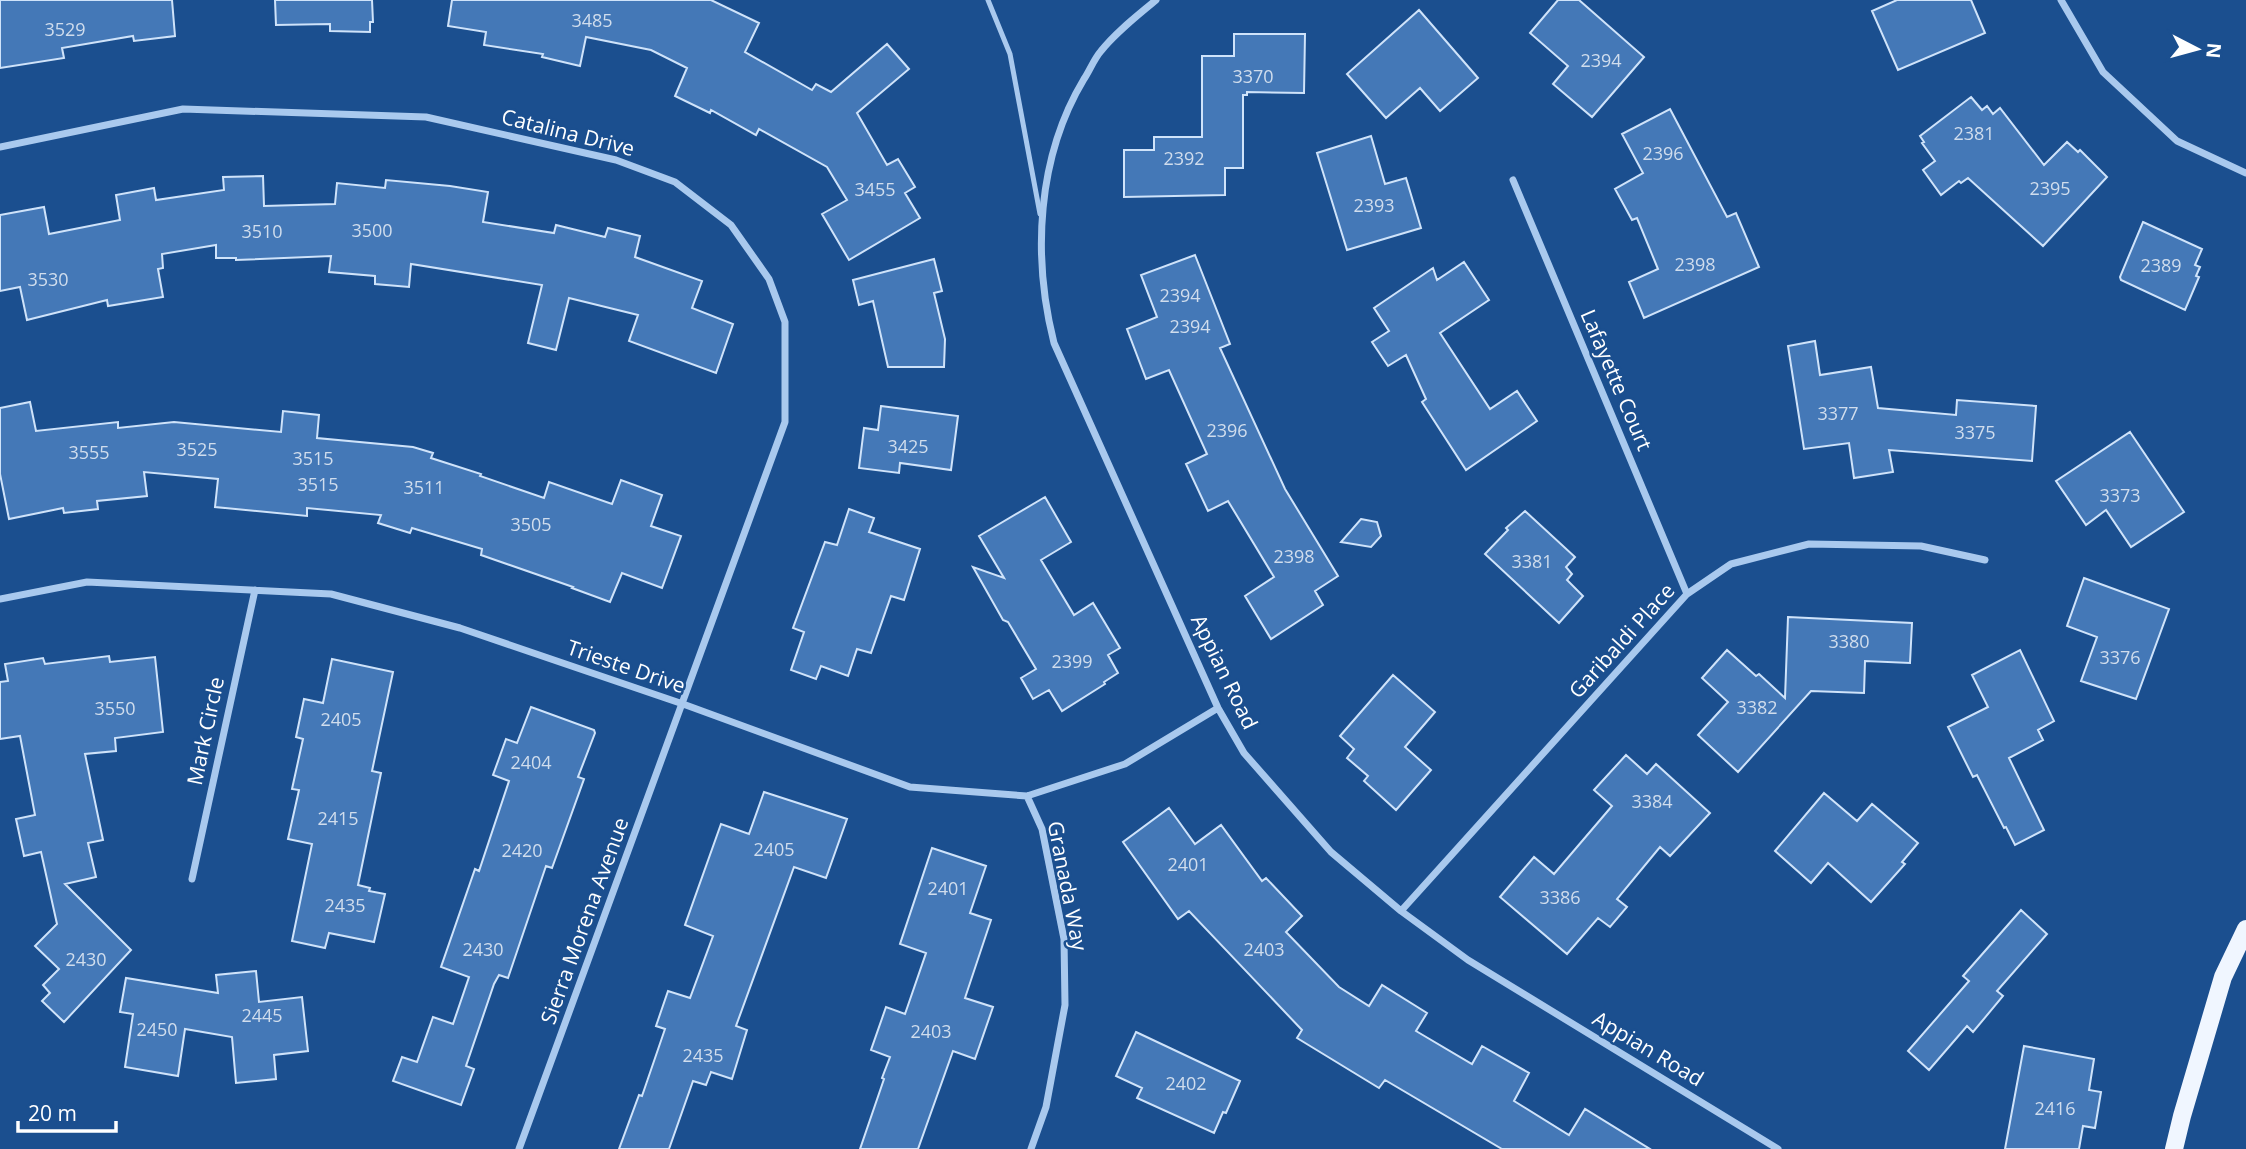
<svg xmlns="http://www.w3.org/2000/svg" width="2246" height="1149" viewBox="0 0 2246 1149" font-family="'Open Sans',sans-serif">
  <rect width="100%" height="100%" fill="#1b4f8f"/>
  <path fill="#4478b7" stroke="#cfe3fa" stroke-width="2" d="M0,0H172L175,36L134,41L133,36L62,48L64,58L0,68Z
    M275,0H372L373,22H370V32L330,31V24L276,25Z
    M452,0H711L759,23L745,52L812,90L816,84L831,92L887,44L909,69L857,113L887,165L898,159L915,187L905,193L920,218L849,260L822,214L847,200L827,167L759,129L756,135L711,110L710,113L675,96L687,68L651,50L586,37L580,66L542,57L543,54L484,45L486,32L448,26Z
    M1558,0H1579L1644,57L1592,117L1553,84L1568,66L1530,33Z
    M1897,0H1971L1985,33L1898,70L1872,11Z
    M1419,10L1478,78L1440,111L1420,88L1386,118L1347,74Z
    M1234,34H1305L1304,93L1247,92V95H1243V168H1225V195L1124,197V150H1154V137H1202V56H1234Z
    M1971,97L1982,110L1987,106L1993,114L2000,108L2044,165L2067,142L2078,152L2080,150L2107,177L2043,246L1968,178L1961,183L1959,181L1941,195L1923,170L1935,161L1922,143L1924,142L1920,136Z
    M1670,109L1727,217L1736,213L1759,267L1644,318L1629,282L1658,269L1637,218L1632,220L1615,189L1643,173L1622,134Z
    M1371,136L1385,184L1406,178L1421,228L1347,250L1317,153Z
    M263,176L264,206L335,204L337,183L385,188L386,180L450,186L488,192L483,222L554,233L556,225L605,237L608,228L640,236L635,257L702,281L692,308L733,324L716,373L629,341L638,315L569,298L556,350L528,343L542,285L411,264L409,287L375,284V276L329,272L331,256L236,260V258H216V245L162,254L163,268L158,269L163,297L108,306L107,300L27,320L20,287L0,291V215L44,207L49,234L120,220L116,195L154,188L156,200L224,190L223,177Z
    M2143,222L2202,249L2195,265L2200,267L2196,276L2199,277L2185,310L2121,280L2120,277Z
    M1195,255L1230,344L1220,348L1285,489L1338,576L1315,591L1323,605L1271,639L1245,596L1274,577L1228,501L1208,511L1186,464L1207,454L1169,370L1146,379L1127,329L1157,317L1141,275Z
    M934,259L942,291L934,293L945,339L944,367H888L873,301L859,305L853,280Z
    M1464,262L1489,300L1440,333L1490,409L1517,391L1537,421L1466,470L1422,402L1426,399L1406,355L1388,366L1372,342L1389,331L1374,308L1433,268L1437,280Z
    M1815,341L1820,375L1871,367L1878,408L1956,415L1957,400L2036,406L2032,461L1889,450L1893,472L1854,478L1849,443L1804,449L1788,346Z
    M30,402L36,431L118,422V428L174,422L281,432L283,411L319,415L317,438L413,447L433,453L431,458L481,474L480,476L544,498L549,482L612,504L621,480L662,495L651,526L681,536L662,588L622,573L610,602L572,588L573,587L481,555L482,549L412,528L410,533L378,523L381,515L307,508V516L215,507L218,479L144,472L147,496L97,501L98,509L64,513L63,508L9,519L0,474V408Z
    M881,406L958,416L951,470L900,463L899,473L859,468L864,428L878,430Z
    M2130,432L2184,512L2131,547L2106,510L2086,525L2056,481Z
    M1045,497L1071,542L1041,560L1074,615L1093,603L1120,648L1108,655L1118,673L1104,682L1105,684L1062,711L1049,690L1033,699L1021,678L1036,669L1008,622L1003,620L973,567L1004,578L979,536Z
    M849,509L874,518L869,532L920,549L904,600L891,596L871,653L857,649L848,676L821,666L816,679L791,670L804,632L793,628L825,542L837,545Z
    M1525,511L1575,557L1566,567L1572,574L1567,580L1583,596L1559,623L1485,554L1508,530L1506,528Z
    M1361,519L1377,522L1381,536L1371,547L1341,542Z
    M2084,578L2169,609L2136,699L2081,681L2097,637L2067,626Z
    M1788,617L1912,623L1910,663L1865,661L1864,693L1811,691L1738,772L1698,735L1728,702L1702,678L1727,650L1756,676L1759,674L1785,698Z
    M2020,650L2054,721L2038,730L2043,740L2009,758L2044,830L2015,845L2006,827L2004,828L1977,775L1973,777L1948,727L1988,707L1972,675Z
    M109,656L110,662L155,657L163,732L115,738L116,751L85,754L103,840L88,843L96,877L65,884L131,950L64,1022L42,1001L50,993L43,985L59,969L35,946L57,924L41,852L24,856L16,819L35,815L20,736L0,739V682L8,681L5,664L43,658L45,664Z
    M332,659L393,672L372,771L381,773L358,885L370,888L369,891L385,894L374,942L329,933L325,948L292,941L312,844L288,839L299,790L292,789L303,739L296,737L304,699L323,703Z
    M1393,675L1435,712L1405,747L1431,770L1396,810L1364,781L1368,776L1347,758L1354,749L1340,736Z
    M531,707L594,730L595,733L578,777L584,779L552,868L546,866L508,978L499,975L494,984L466,1066L474,1069L461,1105L393,1081L402,1057L417,1062L433,1017L453,1024L469,977L441,967L475,869L479,871L509,781L493,775L506,739L517,743Z
    M1626,755L1647,774L1656,764L1710,813L1670,856L1660,847L1617,899L1627,907L1610,927L1598,918L1567,954L1500,897L1534,857L1554,874L1612,806L1594,790Z
    M764,792L847,819L826,878L794,867L736,1026L747,1030L732,1079L711,1072L706,1085L693,1081L669,1149H619L639,1095L642,1096L665,1029L656,1026L668,991L690,998L713,936L685,925L721,824L749,834Z
    M1824,793L1857,821L1872,804L1918,843L1902,862L1905,864L1871,902L1828,863L1811,883L1775,851Z
    M1169,808L1195,844L1221,825L1262,881L1266,878L1302,916L1286,932L1339,987L1369,1006L1382,985L1427,1013L1416,1031L1472,1064L1482,1046L1529,1073L1514,1101L1569,1135L1585,1109L1650,1149H1502L1385,1080L1379,1088L1297,1038L1302,1030L1189,911L1178,919L1123,842Z
    M932,848L986,866L970,913L991,920L965,998L993,1007L975,1059L953,1051L918,1149H860L884,1079L882,1078L890,1057L871,1050L886,1007L905,1014L926,953L900,944Z
    M2021,910L2047,934L1997,991L2003,996L1973,1032L1967,1026L1929,1070L1908,1051L1969,981L1963,976Z
    M256,971L259,1002L302,997L308,1051L274,1055L276,1079L236,1083L232,1037L185,1029L178,1076L125,1067L133,1014L120,1012L126,978L218,993L216,975Z
    M1136,1032L1240,1081L1226,1113L1223,1112L1214,1133L1137,1098L1142,1088L1116,1076Z
    M2024,1046L2094,1059L2089,1090L2101,1092L2095,1128L2083,1126L2079,1149H2005Z"/>
  <g fill="none" stroke-linecap="round" stroke-linejoin="round">
    <path stroke="#a9c9ee" stroke-width="5" d="M988,0L1010,54L1040,214"/>
    <path stroke="#a9c9ee" stroke-width="7" d="M1156,0C1137,16 1116,32 1101,51C1094,59 1090,70 1084,79C1037,157 1032,256 1054,343L1218,708L1244,753L1331,852L1401,911L1468,960L1778,1149
      M2061,0L2103,72L2177,141L2246,173
      M0,147L183,109L426,117L616,160L675,182L731,225L769,279L785,322V422L519,1149
      M1513,180L1687,594
      M0,599L87,582L331,594L460,628L683,704L910,787L1027,796L1125,764L1218,708
      M1027,796L1042,829L1064,939L1065,1005L1046,1107L1031,1149
      M192,879L255,590
      M1401,911L1687,594L1731,564L1809,544L1921,546L1985,560"/>
    <path stroke="#f0f6ff" stroke-width="18" d="M2174,1149L2182,1116L2223,977L2246,929"/>
  </g>
  <g text-anchor="middle" stroke-width="5" stroke-linejoin="round" paint-order="stroke">
    <g font-size="18" fill="#d0dded">
      <text x="592" y="27">3485</text>
      <text x="65" y="36">3529</text>
      <text x="1601" y="67">2394</text>
      <text x="1253" y="83">3370</text>
      <text x="1974" y="140">2381</text>
      <text x="1663" y="160">2396</text>
      <text x="1184" y="165">2392</text>
      <text x="2050" y="195">2395</text>
      <text x="875" y="196">3455</text>
      <text x="1374" y="212">2393</text>
      <text x="372" y="237">3500</text>
      <text x="262" y="238">3510</text>
      <text x="1695" y="271">2398</text>
      <text x="2161" y="272">2389</text>
      <text x="48" y="286">3530</text>
      <text x="1180" y="302">2394</text>
      <text x="1190" y="333">2394</text>
      <text x="1838" y="420">3377</text>
      <text x="1227" y="437">2396</text>
      <text x="1975" y="439">3375</text>
      <text x="908" y="453">3425</text>
      <text x="197" y="456">3525</text>
      <text x="89" y="459">3555</text>
      <text x="313" y="465">3515</text>
      <text x="318" y="491">3515</text>
      <text x="424" y="494">3511</text>
      <text x="2120" y="502">3373</text>
      <text x="531" y="531">3505</text>
      <text x="1294" y="563">2398</text>
      <text x="1532" y="568">3381</text>
      <text x="1849" y="648">3380</text>
      <text x="2120" y="664">3376</text>
      <text x="1072" y="668">2399</text>
      <text x="1757" y="714">3382</text>
      <text x="115" y="715">3550</text>
      <text x="341" y="726">2405</text>
      <text x="531" y="769">2404</text>
      <text x="1652" y="808">3384</text>
      <text x="338" y="825">2415</text>
      <text x="774" y="856">2405</text>
      <text x="522" y="857">2420</text>
      <text x="1188" y="871">2401</text>
      <text x="948" y="895">2401</text>
      <text x="1560" y="904">3386</text>
      <text x="345" y="912">2435</text>
      <text x="483" y="956">2430</text>
      <text x="1264" y="956">2403</text>
      <text x="86" y="966">2430</text>
      <text x="262" y="1022">2445</text>
      <text x="157" y="1036">2450</text>
      <text x="931" y="1038">2403</text>
      <text x="703" y="1062">2435</text>
      <text x="1186" y="1090">2402</text>
      <text x="2055" y="1115">2416</text>
    </g>
    <g font-size="21" fill="#fff" stroke="#1b4f8f">
      <text transform="translate(568 133) rotate(14)" y="7">Catalina Drive</text>
      <text transform="translate(1616 380) rotate(67)" y="7">Lafayette Court</text>
      <text transform="translate(1622 641) rotate(-48)" y="7">Garibaldi Place</text>
      <text transform="translate(626 667) rotate(19)" y="7">Trieste Drive</text>
      <text transform="translate(1224 672) rotate(64)" y="7">Appian Road</text>
      <text transform="translate(206 731) rotate(-78)" y="7">Mark Circle</text>
      <text transform="translate(1067 886) rotate(79)" y="7">Granada Way</text>
      <text transform="translate(585 921) rotate(-70)" y="7">Sierra Morena Avenue</text>
      <text transform="translate(1648 1049) rotate(31)" y="7">Appian Road</text>
    </g>
  </g>
  <g transform="translate(2197 49) rotate(96)" stroke="#1b4f8f" stroke-width="5" paint-order="stroke">
  <path d="M0-5L12 26L0 18L-12 26Z" fill="#ffffff"/>
  <text y="-10" font-size="19" font-weight="bold" text-anchor="middle" fill="#ffffff">N</text>
  </g>
  <path d="M18 1121v10h98v-10" fill="none" stroke="#ffffff" stroke-width="3.5"/>
  <text x="28" y="1121" font-size="21" fill="#ffffff" stroke="#1b4f8f" stroke-width="5" paint-order="stroke">20 m</text>
</svg>
